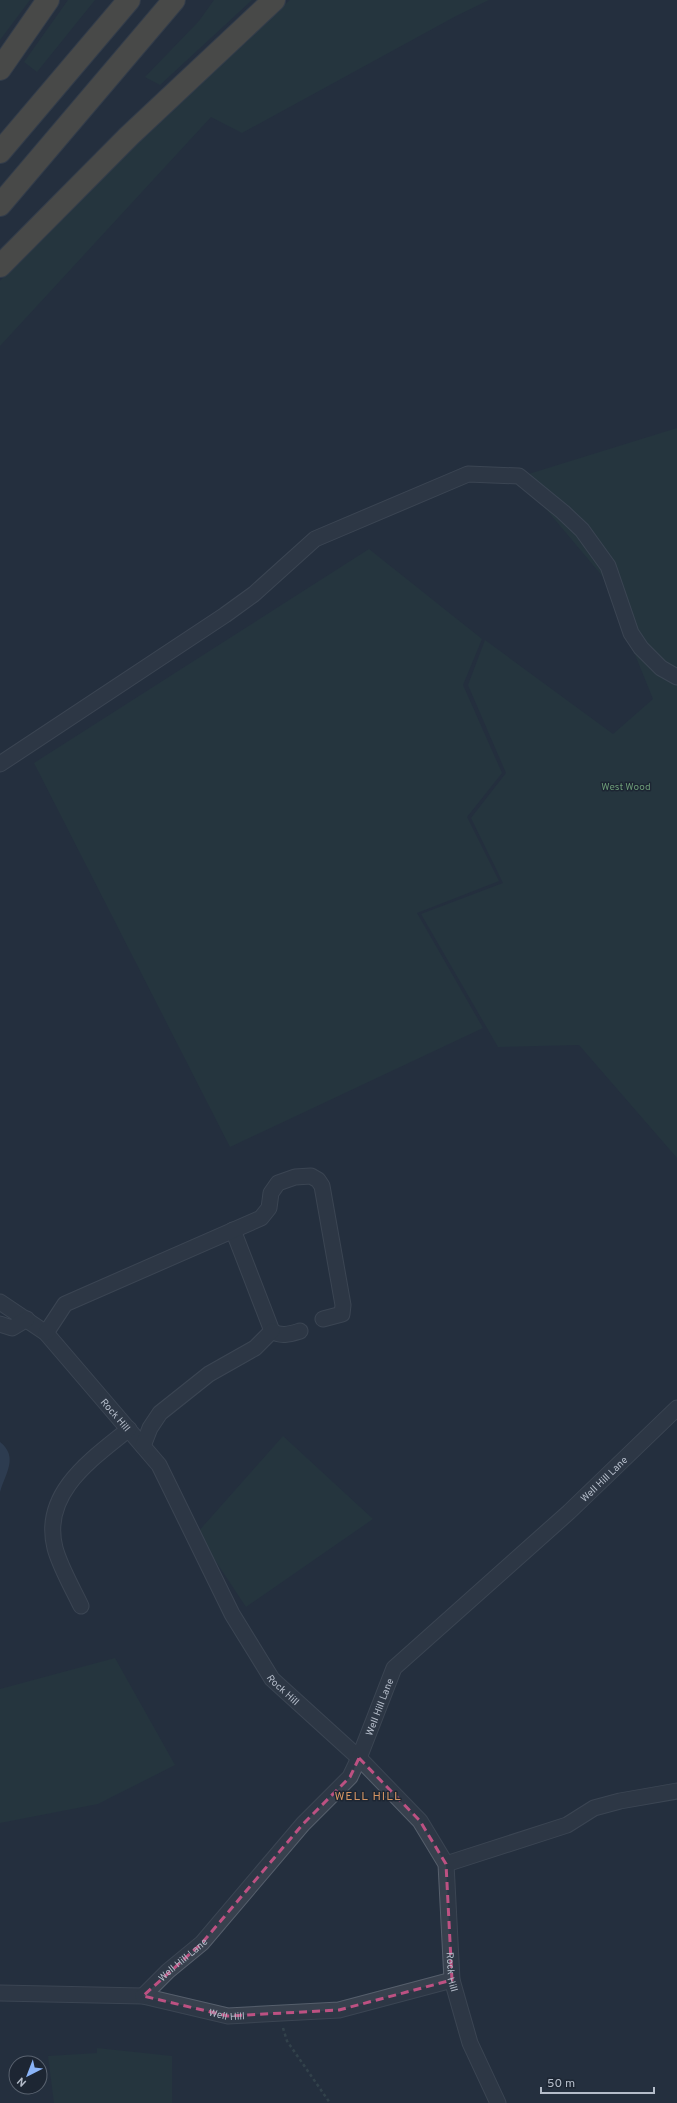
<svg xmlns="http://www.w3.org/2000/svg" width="677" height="2103" viewBox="0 0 677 2103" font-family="Overpass,sans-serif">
  <rect width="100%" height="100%" fill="#242f3e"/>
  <path fill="#263c3f" d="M0,0H30L0,40Z
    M68,0H95L37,72L24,62Z
    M214,0H252L160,85L145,77L199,21Z
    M290,0H489L456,16L242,133L211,117L0,346V281C94,185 190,90 290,0Z
    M677,428V1158L579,1045L498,1047L421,914L503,883L471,818L506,773L468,685L485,640L613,734L653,699L604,578L519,477Z
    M369,549L482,639L463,685L502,773L467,817L499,881L417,913L483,1028L230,1147L34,763Z
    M283,1436L373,1519L246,1607L197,1533Z
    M115,1658L175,1765L98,1804L0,1823V1689Z
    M97,2048L172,2056V2103H54L48,2056L97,2053Z"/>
  <path fill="#394c67" d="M0,1442C19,1457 5,1474 0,1492Z"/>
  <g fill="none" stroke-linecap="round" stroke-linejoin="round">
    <g stroke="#565f6c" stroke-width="17">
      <g id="minor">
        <path d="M0,764L225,615L254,594L315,539L468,474L519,476L563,512L582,530L608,566L631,633L641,648L661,668L677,677"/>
        <path d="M233,1230L272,1331C281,1337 290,1334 300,1331"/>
        <path id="s1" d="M0,1302L46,1333L159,1465L232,1614L272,1679L359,1758L420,1821L446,1864L452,1980L470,2043L498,2103"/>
        <path d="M0,1324L12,1328L27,1319"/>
        <path d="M46,1333L65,1304L261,1218L269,1208L271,1193L278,1183L295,1177L311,1176L318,1180L322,1186L343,1305L342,1314L323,1319"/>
        <path d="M143,1446L150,1428L160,1413L209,1374L255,1348L272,1331"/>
        <path d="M81,1606C73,1589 60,1567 55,1548C41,1493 92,1459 129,1429"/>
        <path d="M446,1864L567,1825L594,1808L620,1801L677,1791"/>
        <path id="s2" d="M0,1993L143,1996L228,2016L339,2010L452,1980"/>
        <path id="s3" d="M143,1996L168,1971L202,1943L303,1824L350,1777L359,1758L394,1668L569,1512L677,1408"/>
      </g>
    </g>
    <g stroke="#434c59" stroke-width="24">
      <path id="highway" d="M0,69L48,0
        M0,152L129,0
        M0,205L174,0
        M0,266L129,136L274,0"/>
    </g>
    <path stroke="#44595c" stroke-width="2.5" stroke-dasharray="3 3" stroke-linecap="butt" d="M283,2028L287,2041L330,2103"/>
    <use href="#minor" stroke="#38414e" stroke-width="15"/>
    <use href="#highway" stroke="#746855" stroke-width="22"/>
  </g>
  <path d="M0 0H677V2103H0ZM359,1758L420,1821L446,1864L452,1980L339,2010L228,2016L143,1996L202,1943L303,1824L350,1777Z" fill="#242f3e" fill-opacity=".55" fill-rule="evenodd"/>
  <path fill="none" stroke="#bd5182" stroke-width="3" stroke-dasharray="8 5" stroke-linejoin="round" d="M359,1758L420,1821L446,1864L452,1980L339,2010L228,2016L143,1996L202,1943L303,1824L350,1777Z"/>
  <g text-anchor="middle" stroke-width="3" stroke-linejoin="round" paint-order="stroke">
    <g font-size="10" fill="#6b9a76" stroke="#1d2633">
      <text x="626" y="790">West Wood</text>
    </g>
    <g font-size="10" fill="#b4bcc9" stroke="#1d2633">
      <text dy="4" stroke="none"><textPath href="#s1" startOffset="163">Rock Hill</textPath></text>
      <text dy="4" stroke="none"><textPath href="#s3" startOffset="702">Well Hill Lane</textPath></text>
      <text dy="4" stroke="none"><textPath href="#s1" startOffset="487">Rock Hill</textPath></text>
      <text dy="4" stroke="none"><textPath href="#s3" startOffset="378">Well Hill Lane</textPath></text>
      <text dy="4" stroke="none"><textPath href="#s3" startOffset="54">Well Hill Lane</textPath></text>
      <text dy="4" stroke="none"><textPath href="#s1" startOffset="835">Rock Hill</textPath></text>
      <text dy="4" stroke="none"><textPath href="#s2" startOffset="229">Well Hill</textPath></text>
    </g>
    <g font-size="12" letter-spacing="1" fill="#d59563" stroke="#1d2633">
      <text x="368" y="1800">WELL HILL</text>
    </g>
  </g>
  <g transform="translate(28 2075) rotate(222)"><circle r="19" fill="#1d2633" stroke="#59626f"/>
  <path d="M0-3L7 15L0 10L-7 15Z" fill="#8ab4f8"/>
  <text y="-6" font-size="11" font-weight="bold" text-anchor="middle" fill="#b4bcc9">N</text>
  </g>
  <path d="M541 2087v6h113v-6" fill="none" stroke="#b4bcc9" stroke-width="2"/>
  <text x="547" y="2087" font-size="12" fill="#b4bcc9" stroke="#1d2633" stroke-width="3" paint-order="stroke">50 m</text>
</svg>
